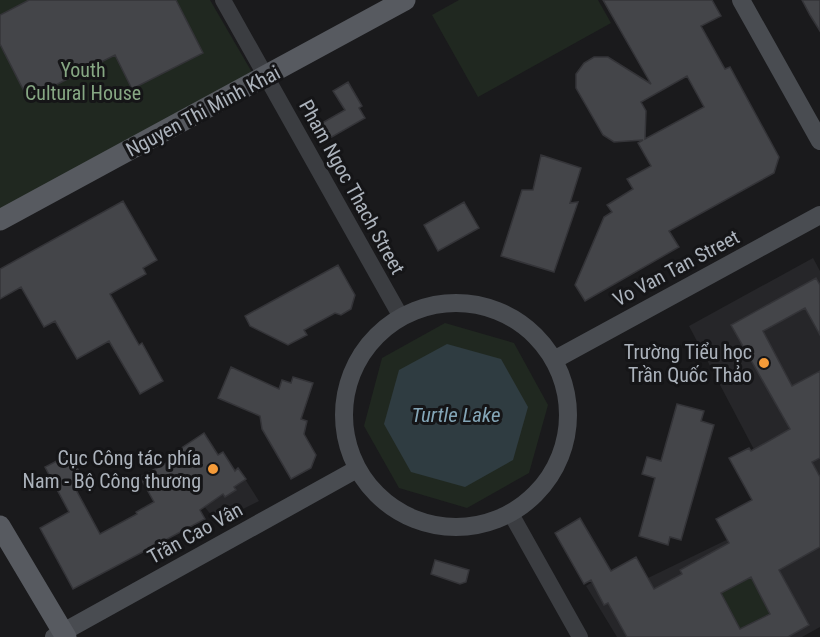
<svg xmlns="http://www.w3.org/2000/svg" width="820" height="637" viewBox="0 0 820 637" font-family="'Roboto Condensed',sans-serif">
  <rect width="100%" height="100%" fill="#1a1a1c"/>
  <path fill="#262629" d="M813,258L820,271V627L802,637H617L586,586L592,582L636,557L648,578L774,517L780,499L689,326Z
    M204,433L218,455L223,452L235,471L238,468L259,501L217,522L203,505L173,453Z"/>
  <path fill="#202820" d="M0,0H210L257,81L0,222Z
    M459,0H598L611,23L478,97L432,15Z
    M445,323L514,343L548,405L529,473L467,508L399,488L364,426L382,358Z
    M751,577L770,614L740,629L721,593Z"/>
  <path fill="#2f3c41" d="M447,344L501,359L528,407L513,460L465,487L411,472L384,424L399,370Z"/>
  <path fill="#444549" stroke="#343438" stroke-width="1.5" fill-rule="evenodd" d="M29,0H176L203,53L132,89L115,55L28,99L0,44V15Z
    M603,0H712L721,16L701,26L725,69L730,67L779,157L774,173L669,231L679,247L585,301L575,285L604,217L612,212L607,205L633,189L627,179L651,166L638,143L643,140L614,142L603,135L576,88V74L584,63L594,57H608L651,84ZM687,76L704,107L645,139L646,111L641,102Z
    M802,0H820V31L810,15Z
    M348,82L362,106L359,108L365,118L330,138L322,123L345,110L333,91Z
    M541,155L581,168L570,203L578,202L554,272L501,256L522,190H533Z
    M123,201L157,260L143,268L146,274L110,294L139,345L142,343L163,381L140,394L109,341L77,359L55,321L44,327L21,287L0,299V269Z
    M464,202L479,228L438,251L424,225Z
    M338,265L355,295L351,309L341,315L335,313L304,330L307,335L288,345L250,326L245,316Z
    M816,278L820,285V335L805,308L763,331L792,386L820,371V458L812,462L820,477V547L779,570L809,625L788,637H627L608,603L604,605L591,580L584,584L555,533L580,518L611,571L636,557L654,589L682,574L680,570L729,543L716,519L752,500L729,458L749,448L751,451L790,429L731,325ZM751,577L770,614L740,629L721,593Z
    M231,367L279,389L282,380L291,383L293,377L313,383L301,419L307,421L304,434L316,455L311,468L291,479L262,429L260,416L218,398Z
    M677,404L704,411L701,421L714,425L681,540L670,537L668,545L639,536L655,478L642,474L647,457L661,461Z
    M204,433L218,455L223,452L235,471L238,468L246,479L234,487L236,490L225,497L223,494L200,510L205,519L73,589L40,528L69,512L45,467L70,454L84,481L74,486L100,534L137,514L136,512L154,502L140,477L183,454L180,449Z
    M435,560L469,570L466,582L460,584L431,574Z"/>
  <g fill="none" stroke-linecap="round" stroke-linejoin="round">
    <path stroke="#3b3d41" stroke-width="16" d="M223,0L401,317
      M511,514L580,637"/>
    <path stroke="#494c51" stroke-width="18" d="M741,0L820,141
      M344 415a112 112 0 1 1 224 0a112 112 0 1 1-224 0Z
      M554,360L820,215
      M54,637L357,469"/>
    <path stroke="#575a60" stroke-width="21" d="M0,220L405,0
      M0,526L66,637"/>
  </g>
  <g fill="#f59b39" stroke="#151517" stroke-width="2">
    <circle cx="764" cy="363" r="6"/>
    <circle cx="213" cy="469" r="6"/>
  </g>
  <g text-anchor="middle" stroke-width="6" stroke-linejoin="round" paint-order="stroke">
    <g font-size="20" fill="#86a783" stroke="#151517">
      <text x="83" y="77">Youth<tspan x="83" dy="23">Cultural House</tspan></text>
    </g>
    <g font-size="20" fill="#acb3bc" stroke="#151517">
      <text transform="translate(203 111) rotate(-28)" y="7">Nguyen Thi Minh Khai</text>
      <text transform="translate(352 187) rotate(61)" y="7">Pham Ngoc Thach Street</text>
      <text transform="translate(676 268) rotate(-28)" y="7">Vo Van Tan Street</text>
      <text transform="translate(195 533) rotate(-29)" y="7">Trần Cao Vân</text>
    </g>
    <g font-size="20" fill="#acb3bc" stroke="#151517" text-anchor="end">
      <text x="752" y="359">Trường Tiểu học<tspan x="752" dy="23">Trần Quốc Thảo</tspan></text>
      <text x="201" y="465">Cục Công tác phía<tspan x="201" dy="23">Nam - Bộ Công thương</tspan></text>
    </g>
    <g font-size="21" font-style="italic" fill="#84a6b7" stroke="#151517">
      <text x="456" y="422">Turtle Lake</text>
    </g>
  </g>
</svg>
